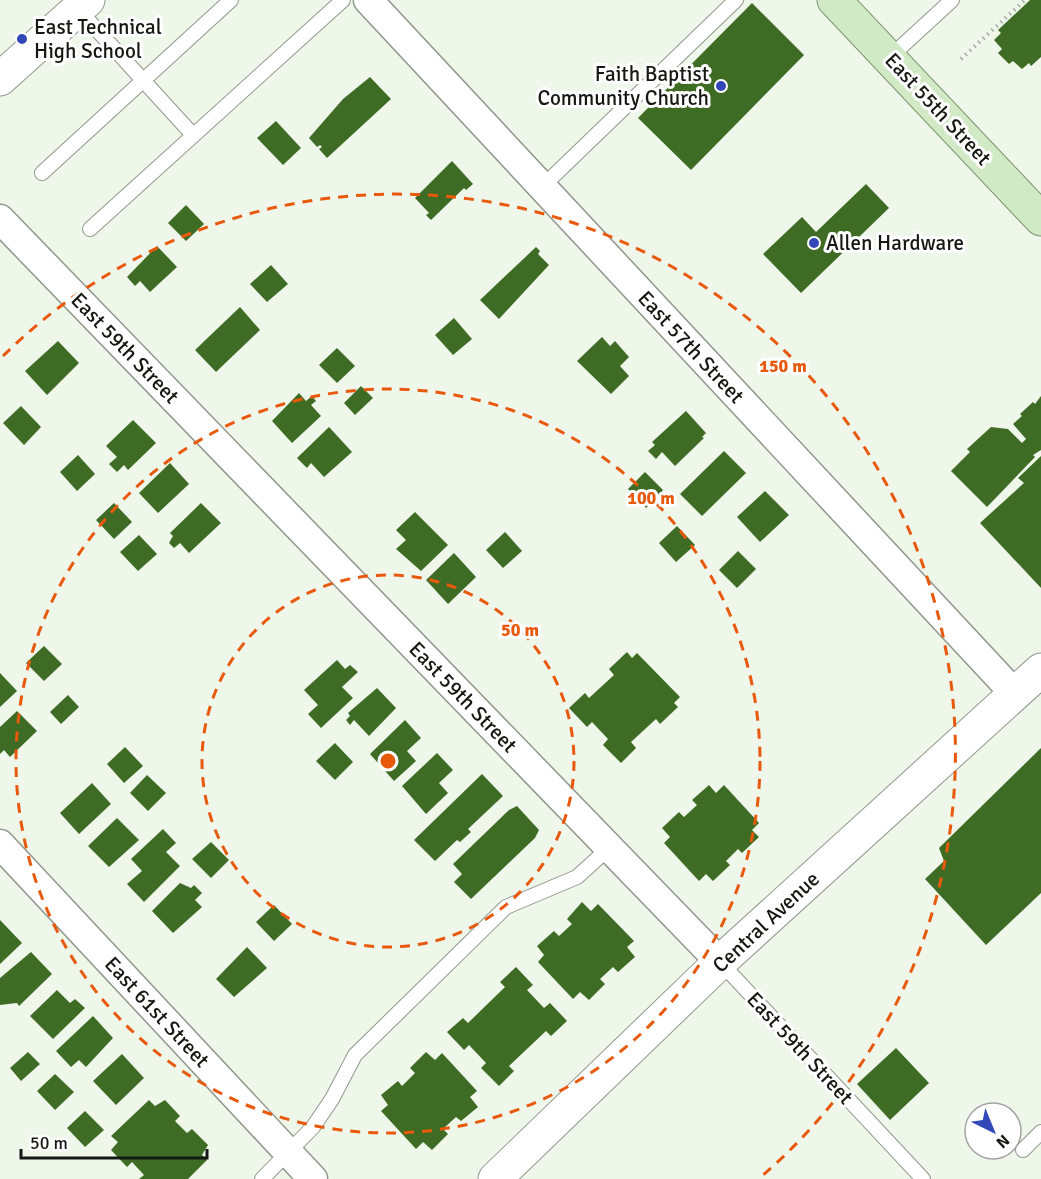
<svg xmlns="http://www.w3.org/2000/svg" width="1041" height="1179" viewBox="0 0 1041 1179" font-family="Signika,sans-serif">
  <rect width="100%" height="100%" fill="#eff7eb"/>
  <path fill="#3f6c24" d="M1030,0H1041V57L1031,66L1029,63L1022,69L1013,61L1009,64L998,53L1002,49L994,40L1001,33L998,30Z
    M752,3L804,55L691,170L638,118Z
    M370,77L391,99L327,158L319,149L322,147L320,145L317,147L309,138L343,99Z
    M276,121L301,148L283,165L257,138Z
    M452,161L473,184L466,190L464,188L431,220L426,215L429,213L415,198Z
    M866,184L889,208L801,293L763,254L802,217L816,232Z
    M186,205L204,224L186,241L168,223Z
    M157,246L177,267L150,292L140,281L135,286L127,277Z
    M536,247L540,251L538,254L549,265L499,319L480,300Z
    M271,265L288,284L267,302L250,284Z
    M240,307L260,330L216,372L195,350Z
    M454,318L472,339L453,355L435,335Z
    M602,337L610,346L615,341L629,357L620,366L629,376L611,394L577,361Z
    M58,341L79,363L47,395L25,371Z
    M337,348L355,366L337,383L319,365Z
    M361,386L373,398L355,415L344,403Z
    M299,393L306,401L312,396L316,401L311,405L321,416L292,443L272,421Z
    M1041,396V450L1033,455L1035,457L987,507L951,471L970,452L967,449L991,427L1008,429L1022,443L1026,439L1013,424L1022,416L1020,414L1033,402L1035,404Z
    M21,406L41,427L24,445L3,423Z
    M686,411L706,433L702,437L704,438L675,466L662,452L656,459L648,451L655,445L652,442Z
    M133,420L156,443L128,470L124,465L117,472L109,464L117,457L106,446Z
    M329,427L352,452L324,477L311,463L307,468L297,458Z
    M724,451L746,473L702,516L680,494Z
    M78,455L95,474L77,491L60,472Z
    M1041,456V588L980,523L1024,483L1018,478Z
    M170,463L189,484L158,513L139,493Z
    M645,472L663,490L646,508L628,489Z
    M765,491L789,515L760,542L737,517Z
    M114,503L132,522L114,539L96,520Z
    M201,503L221,523L189,553L180,543L174,548L169,543L173,536L170,533Z
    M415,512L448,545L421,571L396,549L406,540L396,530Z
    M677,526L695,545L676,562L659,543Z
    M505,532L522,551L503,568L486,550Z
    M139,535L157,554L138,571L120,552Z
    M738,551L756,569L737,588L719,570Z
    M454,553L476,577L448,604L426,580Z
    M44,646L62,664L44,681L26,663Z
    M627,652L632,658L637,653L680,697L674,703L678,707L660,724L656,719L631,742L636,748L621,763L603,745L608,739L592,722L587,727L569,708L585,693L589,698L614,675L609,669Z
    M337,660L345,669L350,665L358,672L342,687L353,698L321,728L308,714L318,705L304,690Z
    M0,673L17,691L0,707Z
    M377,688L396,708L369,736L354,720L350,725L346,720L350,716L348,713Z
    M68,695L79,707L61,724L50,712Z
    M17,711L37,731L10,757L4,750L0,754V727Z
    M405,720L421,738L407,751L416,761L394,781L370,754Z
    M335,743L353,762L335,780L316,761Z
    M125,747L143,766L124,783L107,764Z
    M1041,748V893L986,945L925,879L944,861L939,848Z
    M437,753L453,770L439,783L448,793L426,814L402,786Z
    M482,774L503,796L468,829L471,832L460,842L457,840L435,861L414,840Z
    M147,775L166,793L148,811L130,793Z
    M92,783L111,804L79,834L60,813Z
    M709,785L716,793L724,785L759,823L752,830L759,837L742,853L738,849L726,861L730,865L713,881L706,874L699,881L664,843L670,837L662,828L679,812L684,817L697,805L692,800Z
    M517,806L539,830L535,838L471,899L454,882L462,874L453,864L509,810Z
    M117,818L139,840L109,867L88,846Z
    M163,829L176,843L166,852L180,866L144,902L127,884L142,871L131,859Z
    M211,842L229,860L211,878L192,859Z
    M180,883L191,888L194,885L202,893L195,900L202,907L173,933L152,911Z
    M582,902L591,911L598,904L634,941L627,947L635,957L618,972L613,967L600,979L605,984L589,1000L580,992L573,999L538,962L544,955L537,946L554,931L559,936L572,924L567,919Z
    M274,905L292,924L274,941L256,922Z
    M0,920L22,943L0,964Z
    M247,947L267,968L234,997L216,979Z
    M31,952L52,974L19,1006L17,1003L0,1005V978Z
    M516,967L533,985L527,990L544,1008L550,1003L567,1021L551,1036L546,1031L509,1066L514,1071L499,1086L481,1068L486,1063L469,1045L464,1050L447,1032L463,1018L468,1023L505,987L500,982Z
    M57,990L70,1003L75,999L85,1008L53,1039L30,1016Z
    M93,1016L113,1038L86,1067L79,1060L71,1067L56,1051Z
    M896,1048L929,1083L890,1120L857,1084Z
    M28,1052L40,1064L21,1081L10,1068Z
    M426,1052L435,1060L442,1053L477,1091L470,1097L478,1107L461,1121L456,1117L443,1129L448,1134L432,1150L423,1142L416,1149L381,1111L388,1105L381,1095L398,1081L402,1086L415,1073L410,1068Z
    M122,1054L144,1078L116,1105L93,1081Z
    M55,1074L74,1092L55,1110L37,1091Z
    M149,1100L155,1106L165,1100L180,1116L175,1121L187,1133L192,1129L208,1145L202,1155L207,1160L188,1179H139L144,1175L132,1162L127,1167L111,1150L118,1142L111,1136Z
    M85,1111L104,1130L85,1147L67,1128Z"/>
  <g fill="none" stroke-linecap="round" stroke-linejoin="round">
    <g stroke="#90978c" stroke-width="16">
      <path id="service" d="M78,9L193,135
        M889,58L952,0
        M42,173L231,0
        M542,187L736,0
        M90,229L343,0
        M720,962L923,1179
        M1023,1150L1041,1132
        M262,1179L313,1127L332,1099L355,1055L506,907L577,877L609,848"/>
    </g>
    <g stroke="#90978c" stroke-width="31">
      <path id="minor" d="M368,0L1015,694
        M0,219L720,962
        M0,844L313,1179"/>
    </g>
    <g stroke="#90978c" stroke-width="35">
      <path id="tertiary" d="M0,79L88,0
        M495,1179L720,962L1041,670"/>
    </g>
    <g stroke="#7b966d" stroke-width="35">
      <path id="primary" d="M834,0L1041,219"/>
    </g>
    <path stroke="#a3aaa0" stroke-width="4" stroke-dasharray="1.5 4.5" stroke-linecap="butt" d="M961,59L1025,0"/>
    <use href="#service" stroke="#fff" stroke-width="14"/>
    <use href="#minor" stroke="#fff" stroke-width="28"/>
    <use href="#tertiary" stroke="#fff" stroke-width="33"/>
    <use href="#primary" stroke="#d1e9c5" stroke-width="33"/>
  </g>
  <g fill="none" stroke="#e8590c" stroke-width="3" stroke-dasharray="10 8">
    <circle cx="388" cy="761" r="186"/>
    <circle cx="388" cy="761" r="372"/>
    <path d="M3 356A559 559 0 1 1 762 1176"/>
  </g>
  <g fill="#3247b8" stroke="#fff" stroke-width="2">
    <circle cx="22" cy="39" r="6"/>
    <circle cx="721" cy="86" r="6"/>
    <circle cx="814" cy="243" r="6"/>
  </g>
  <g text-anchor="middle" stroke-width="6" stroke-linejoin="round" paint-order="stroke">
    <g font-size="21" fill="#141713" stroke="#fff" text-anchor="start">
      <text x="34" y="34">East Technical<tspan x="34" dy="24">High School</tspan></text>
      <text x="709" y="81" text-anchor="end">Faith Baptist<tspan x="709" dy="24">Community Church</tspan></text>
      <text x="826" y="250">Allen Hardware</text>
    </g>
    <g font-size="21" fill="#141713" stroke="#fff">
      <text transform="translate(938 109) rotate(47)" y="7">East 55th Street</text>
      <text transform="translate(691 347) rotate(47)" y="7">East 57th Street</text>
      <text transform="translate(125 348) rotate(46)" y="7">East 59th Street</text>
      <text transform="translate(463 697) rotate(46)" y="7">East 59th Street</text>
      <text transform="translate(766 922) rotate(-43)" y="7">Central Avenue</text>
      <text transform="translate(157 1012) rotate(47)" y="7">East 61st Street</text>
      <text transform="translate(800 1048) rotate(47)" y="7">East 59th Street</text>
    </g>
  </g>
  <circle cx="388" cy="761" r="9" fill="#e8590c" stroke="#fff" stroke-width="3"/>
  <g font-size="18" text-anchor="middle" font-weight="bold" fill="#e8590c" stroke="#fff" stroke-width="6" stroke-linejoin="round" paint-order="stroke">
    <text x="783" y="372">150 m</text>
    <text x="651" y="504">100 m</text>
    <text x="520" y="636">50 m</text>
  </g>
  <g transform="translate(993 1131) rotate(137)"><circle r="28" fill="#ffffff" stroke="#a1a2a1" stroke-width="1.5"/>
  <path d="M0-4.5L10 22L0 15L-10 22Z" fill="#3247b8"/>
  <text y="-9" font-size="16" font-weight="bold" text-anchor="middle" fill="#141713">N</text>
  </g>
  <path d="M21 1149v9h186v-9" fill="none" stroke="#141713" stroke-width="3"/>
  <text x="30" y="1149" font-size="18" fill="#141713" stroke="#ffffff" stroke-width="4.5" paint-order="stroke">50 m</text>
</svg>
